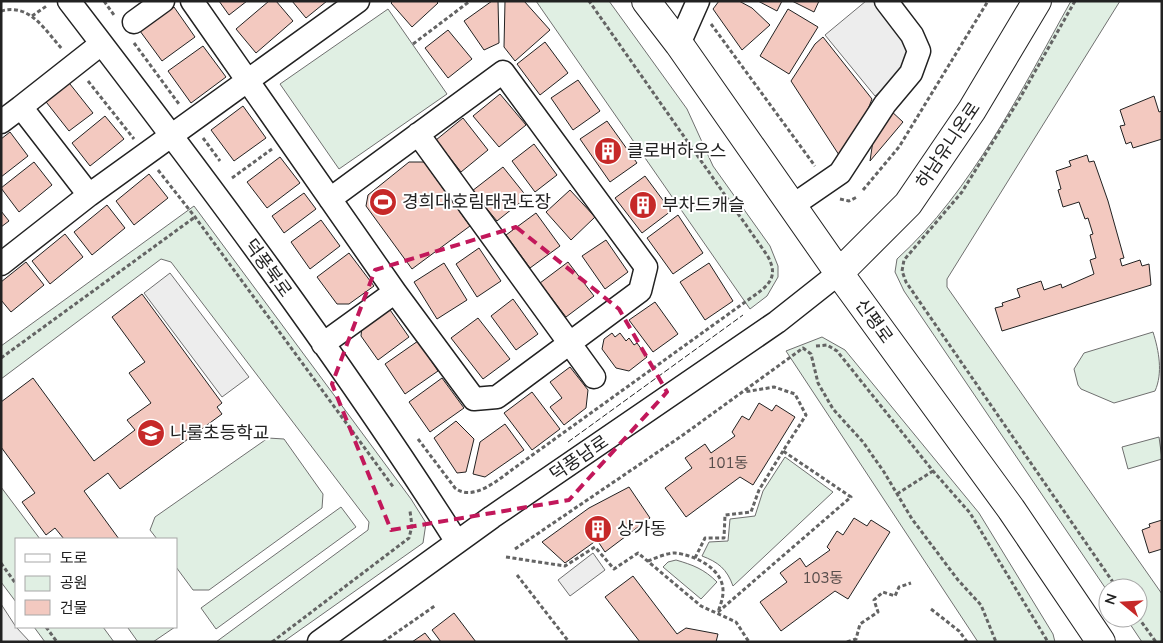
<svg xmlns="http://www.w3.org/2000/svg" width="1163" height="643" viewBox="0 0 1163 643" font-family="'Nunito Sans','Noto Sans KR',sans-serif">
  <rect width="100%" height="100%" fill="#fff"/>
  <path fill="#e0efe3" stroke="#6f6f6f" d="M536,1H609L687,109L713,166L770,246L778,266V277L767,296L750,309Z
    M1071,1H1120L947,279V287L1162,594V642H1142L1126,618H1138V588H1108V592L904,291L895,272L897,259C972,191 1022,89 1071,1Z
    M388,9L447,94L339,169L280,84Z
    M194,206L411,499L426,523L423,543L283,642H216L368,530L369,522L171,262L161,259L1,379V346Z
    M1153,332C1159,351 1163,373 1155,391L1114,403L1081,389L1078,385L1074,369L1084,353Z
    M822,337L845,350L979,513L1053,634L1055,642H978L786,351Z
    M1159,437L1162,459L1128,469L1122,447Z
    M268,438L284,439L323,494L322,508L209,590H193L176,567V539H157L150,530L155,517Z
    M785,457L833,492L733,586C727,569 718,562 702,556L709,542L728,541L730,519L755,516L763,491Z
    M1,487L40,539H16V602L1,582Z
    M341,507L356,527L216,629L201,608Z
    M676,560C693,565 704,569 717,582L701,599L663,567L668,562Z
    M34,627H103L114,642H45Z
    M130,627H175L153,642H138L128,628Z"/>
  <path fill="#ededed" stroke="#6f6f6f" d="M866,1H873L915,52L908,69L875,96L825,35Z
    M170,273L249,377L222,397L144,293Z
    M593,553L605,570L570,596L558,580Z
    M1,604L16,627L30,642H1Z"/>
  <path fill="#f3c9c0" stroke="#222" d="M219,1H247L229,15Z
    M269,1H276L293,21L256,53L236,29Z
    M292,1H327L306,18Z
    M393,1H436L438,3L412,27L391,3Z
    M492,1H498L499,43L484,50L464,21Z
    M505,1H524L550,30L515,61L504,47Z
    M719,1H739L752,8L770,25L742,50L713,9Z
    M758,1H782L777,11Z
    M792,1H819L814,12Z
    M174,7L195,37L162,61L140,31Z
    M788,9L818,27L789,74L760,56Z
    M448,30L472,59L448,78L425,48Z
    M823,37L872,99L859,132L839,155L791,81L815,44Z
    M545,42L568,73L540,95L517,64Z
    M203,46L226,77L191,103L168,71Z
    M66,79L93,113L69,131L43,98Z
    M578,80L600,111L573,130L551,98Z
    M500,94L526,125L499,147L473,116Z
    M1154,96L1159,112L1162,111V139L1133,148L1131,142L1126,144L1120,126L1125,125L1120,110Z
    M243,106L266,138L234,161L211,130Z
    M890,110L903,122L870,161L875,127Z
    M105,116L124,139L90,166L72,143Z
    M463,118L488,150L461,172L436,140Z
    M607,121L637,163L610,182L580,139Z
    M10,132L28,156L1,177V139Z
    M534,144L557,175L535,192L512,161Z
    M1087,155L1089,162L1094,161L1108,201L1124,258L1120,259L1122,266L1140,260L1142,266L1149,264L1151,285L1002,331L995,308L1003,306L1002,303L1020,297L1017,289L1041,281L1044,290L1061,284L1062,288L1094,274L1090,260L1096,258L1090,235L1093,234L1088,218L1085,219L1079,202L1063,207L1058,190L1061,189L1056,171L1071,166L1069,161Z
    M280,157L300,183L267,208L247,182Z
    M34,162L52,185L19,212L1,188Z
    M409,162H424L470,226L412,269L366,206L368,195Z
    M503,167L527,197L497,221L472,191Z
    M149,174L168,198L134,225L116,201Z
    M645,176L671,211L642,233L615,198Z
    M570,190L595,217L571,240L546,212Z
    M304,193L316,209L284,233L272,216Z
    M107,205L125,228L92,255L74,232Z
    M1,211L9,221L1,227Z
    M536,213L560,246L530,268L506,235Z
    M678,215L703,253L673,274L647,238Z
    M321,220L340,246L310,269L291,242Z
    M65,234L83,257L50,284L32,261Z
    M606,240L628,272L605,289L582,256Z
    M479,248L501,281L477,297L456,264Z
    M349,253L374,286L349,304H337L317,277Z
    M26,262L44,285L11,312L1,300V282Z
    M568,262L594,296L566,317L540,283Z
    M444,263L467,300L437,319L414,282Z
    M709,263L733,301L705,320L680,282Z
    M142,294L222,403L217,407L222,414L120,489L108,473L84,491L119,539H64L55,528L46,535L22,502L35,493L1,447V402L33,378L94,461L135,430L127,420L151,403L129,373L145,362L112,317Z
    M513,299L538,334L516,350L491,316Z
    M655,302L678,334L653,352L629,320Z
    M388,307L409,337L378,360L361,336L362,326Z
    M478,318L510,359L483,379L451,338Z
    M612,333L615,337L620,333L626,341L629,338L634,345L637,343L647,357L629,371L616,368L602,349L604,339Z
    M418,341L438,371L405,394L385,364Z
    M570,367L588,390L586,408L564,425L550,407L562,398L550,382Z
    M442,378L464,408L430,432L409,402Z
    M532,392L560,429L532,450L504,413Z
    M759,403L772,411L776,405L795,417L753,485L740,477L686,517L665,488L692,468L685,458L705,444L711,453L735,436L732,432L742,416L749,420Z
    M456,421L474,439L466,472L457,473L434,438Z
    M505,424L524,450L485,477L473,474L480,442Z
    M629,487L650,518L605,552L597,540L565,563L542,542L589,508Z
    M854,518L867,526L871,520L890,532L848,599L835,591L781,631L760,602L787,582L780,573L800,558L806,567L830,550L827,547L837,531L843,535Z
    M1162,520V549L1149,553L1142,530L1150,527L1149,524Z
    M633,576L677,634L686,628L718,634L716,642H640L605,597Z
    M454,613L476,642H441L432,630Z
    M425,633L432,642H412Z"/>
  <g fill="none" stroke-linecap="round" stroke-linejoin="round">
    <g stroke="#222" stroke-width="25">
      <path id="minor" d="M69,1C204,177 338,355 457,542
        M192,1L395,292
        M134,22L163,1
        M679,44L698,1
        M21,107L101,44
        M1,122L21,107L89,195
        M418,134L594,377
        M792,206L840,173L885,104L911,73L919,51L912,35L886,1
        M1,264L89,195L358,1
        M323,344L395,292L474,399L497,397L640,291L646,267L503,72L330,199
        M319,642L492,517L777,322L839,273"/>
    </g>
    <g stroke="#222" stroke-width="30">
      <path id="major" d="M646,1L679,44L839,273L1011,509L1101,642
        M839,273L908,204L972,110L1037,1"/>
    </g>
    <path stroke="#646464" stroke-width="3" stroke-dasharray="4 2.5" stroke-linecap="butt" d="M104,1L114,15
      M1075,1L1020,98L962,192L904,260L902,271L906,282L1117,588
      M1,11C30,3 45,30 62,49
      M32,16L48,5
      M711,24L815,166
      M134,43L179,104
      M413,44L470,1
      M88,81L134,139
      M203,138L220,161
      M158,170L195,217L394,488
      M232,178L272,149
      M863,190L899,147L988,1
      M840,199L849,201L857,197
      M816,346L827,345L837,351L933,471L970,513L1048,642
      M1,358L195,217
      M418,439L455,488C473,502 498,480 513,469L748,300C766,287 781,279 767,255L589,1
      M897,494L933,471
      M515,549L683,435L803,348L811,354L818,383L833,409L863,442L884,472L912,519L958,580L981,605L996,642
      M506,557L565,566L595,547L614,569L638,553L701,606L736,622L749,642
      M695,558L705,538H724L725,515L751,512L759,490L783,451
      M648,561C656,558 666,553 675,553C695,555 724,569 723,592C723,599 720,606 718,612
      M1,563L16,584
      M517,575L569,642
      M931,609L959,631L967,642
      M718,612L851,497L783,451L806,415L795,394L774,387L744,392
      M1138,617L1156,642
      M46,627L57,642
      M272,642L409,538L412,526L410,511
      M383,642L436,605
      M847,642L856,639L860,624L878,612L874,600L883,592L895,596L899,587L911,583"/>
    <use href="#minor" stroke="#fff" stroke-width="22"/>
    <use href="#major" stroke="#fff" stroke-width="28"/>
    <path stroke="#222" stroke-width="1" stroke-dasharray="6 2.5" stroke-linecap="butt" d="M568,442L743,315"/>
  </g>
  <path fill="none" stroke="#c2185b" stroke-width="4" stroke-dasharray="10 6" stroke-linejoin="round" d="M516,227L619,309L667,392L569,500L391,530L332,384L375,270Z"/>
  <defs>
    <g id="building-disc" transform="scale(1.4375)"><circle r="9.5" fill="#c62828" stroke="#fff"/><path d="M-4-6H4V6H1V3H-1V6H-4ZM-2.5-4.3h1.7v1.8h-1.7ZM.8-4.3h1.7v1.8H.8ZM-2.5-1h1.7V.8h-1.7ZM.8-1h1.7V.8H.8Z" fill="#fff"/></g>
    <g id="stadium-disc" transform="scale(1.4375)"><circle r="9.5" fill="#c62828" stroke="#fff"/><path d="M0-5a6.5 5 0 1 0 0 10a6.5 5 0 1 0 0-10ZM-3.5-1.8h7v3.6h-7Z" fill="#fff"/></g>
    <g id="school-disc" transform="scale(1.4375)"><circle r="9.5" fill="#c62828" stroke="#fff"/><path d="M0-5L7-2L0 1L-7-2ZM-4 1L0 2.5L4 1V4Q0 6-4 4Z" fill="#fff"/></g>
  </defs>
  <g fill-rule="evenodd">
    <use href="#building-disc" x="608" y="151"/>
    <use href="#stadium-disc" x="383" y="202"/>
    <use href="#building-disc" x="643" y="205"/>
    <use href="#school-disc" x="151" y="433"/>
    <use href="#building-disc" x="598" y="529"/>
  </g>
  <g text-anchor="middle" stroke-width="4" stroke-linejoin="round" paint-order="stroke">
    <g font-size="15" fill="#564c4a">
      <text x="728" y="468">101동</text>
      <text x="823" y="583">103동</text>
    </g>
    <g font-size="18" fill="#222" stroke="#fff">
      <text transform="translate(948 145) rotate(-56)" y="6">하남유니온로</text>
      <text transform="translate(268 268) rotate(54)" y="6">덕풍북로</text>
      <text transform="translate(874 321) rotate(54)" y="6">신평로</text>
      <text transform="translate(579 458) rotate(-34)" y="6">덕풍남로</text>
    </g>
    <g font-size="18" fill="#222" stroke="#fff" text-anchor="start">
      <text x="627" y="157">클로버하우스</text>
      <text x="402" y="208">경희대호림태권도장</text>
      <text x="662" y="211">부차드캐슬</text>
      <text x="170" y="439">나룰초등학교</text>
      <text x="617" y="535">상가동</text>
    </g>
  </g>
  <rect width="1163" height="643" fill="none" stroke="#222222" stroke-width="5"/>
  <rect x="15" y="538" width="162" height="90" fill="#ffffff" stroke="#a7a7a7"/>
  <rect x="25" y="554" width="25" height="8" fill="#ffffff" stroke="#a7a7a7"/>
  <text x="60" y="563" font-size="15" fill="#222222">도로</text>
  <rect x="25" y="576" width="25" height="15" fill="#e0efe3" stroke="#a7a7a7"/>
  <text x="60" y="588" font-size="15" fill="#222222">공원</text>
  <rect x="25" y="600" width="25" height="15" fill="#f3c9c0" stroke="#a7a7a7"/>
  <text x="60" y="613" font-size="15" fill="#222222">건물</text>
  <g transform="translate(1123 603) rotate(288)"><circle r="24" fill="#ffffff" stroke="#a7a7a7"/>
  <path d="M0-4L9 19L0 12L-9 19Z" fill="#c62828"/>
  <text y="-8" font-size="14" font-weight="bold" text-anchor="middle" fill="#222222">N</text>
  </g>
</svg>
